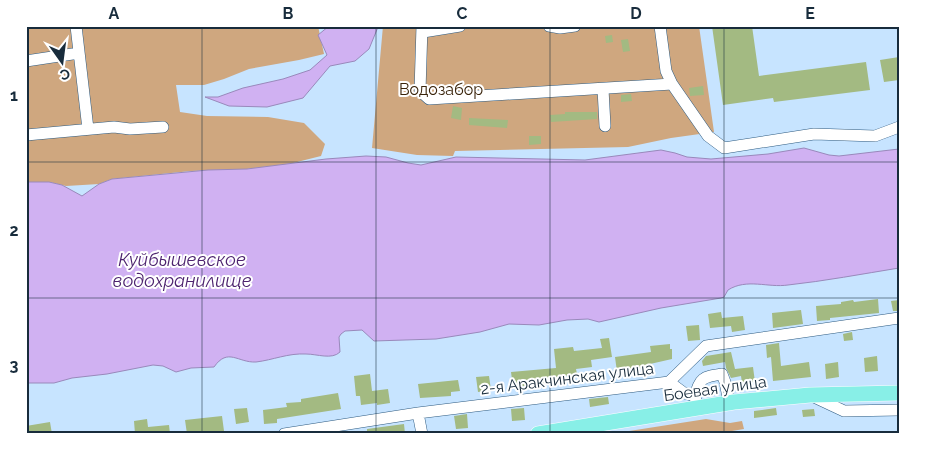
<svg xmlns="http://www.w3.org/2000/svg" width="925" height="460" viewBox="0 0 925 460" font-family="Raleway,sans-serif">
  <rect width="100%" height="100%" fill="#c7e4ff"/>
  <path fill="#cfa77f" d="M26,26H318L324,54L299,60L249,69L224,79L204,85H176L180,112L207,116L268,117L304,123L325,144L321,156L285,165L247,169L191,171L112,179L99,184L66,186L49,182H26Z
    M383,26H699L714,132L671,138L628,147L455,151L453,156L417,155L372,148Z
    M706,419L730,423L742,421L744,429L714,434H610Z"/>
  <path fill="#d0b1f2" stroke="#9989bb" d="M329,26L378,27L369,49L355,61L330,66L303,98L267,107L229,106L205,97H218L243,88L283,79L310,70L327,55L318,35Z
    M804,148L829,155L839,156L899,149V268C862,274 825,281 788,285C768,288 747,278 728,290L724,297L721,298L661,308L599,322L588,319L567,320L539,325L509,324L480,332L436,339L374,341L362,330L345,331L341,334L339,337L340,352C332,360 317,354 306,354C288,353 273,360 256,362C238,363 228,347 214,367L191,368L176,372L163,366L153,365L107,374L72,378L54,383H26V182H49L62,185L82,196L99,184L112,179L208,170L247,169L326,159L366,156L386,157L408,163L421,165L456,157L585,160L661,150L675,153L687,157L711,159L768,154Z"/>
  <path fill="#a3ba82" d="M712,26H752L759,76L866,62L870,90L774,102L773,98L723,105Z
    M612,35L613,42L606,43L605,36Z
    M628,39L630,51L623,52L621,40Z
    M899,57V80L884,82L880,60Z
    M703,86L704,95L690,96L689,88Z
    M631,94L632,101L621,102V95Z
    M453,106L462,108L461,120L451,118Z
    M565,112H597V119L551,122L550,115L565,114Z
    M469,118L508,120L507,128L469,125Z
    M529,136H541V144L529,145Z
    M878,299L879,313L830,318V320L817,321L816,306L841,304V302L853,300L854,302Z
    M899,300V311H893L891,301Z
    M801,310L803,324L773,328L772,313Z
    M721,312L722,318L743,316L745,330L732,332L731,326L710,328L708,314Z
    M699,325L700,340L688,341L686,326Z
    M852,332L853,340L844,341L843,334Z
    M609,338L612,357L591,360L592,367L576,369L577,374L546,379L547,384L513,387L511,372L556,368L554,349L573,347L574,351L602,348L600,339Z
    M779,343L781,366L809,362L811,377L773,381L771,357L767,358L766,345Z
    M670,344V349H672V359L650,364V367L617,372L615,357L651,352L650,346Z
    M731,352L735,369L753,367L755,382L742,383L741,376L731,378L726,368L725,362L703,366L702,361L706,356Z
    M877,356L878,371L865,372L864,358Z
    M838,362L839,377L826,379L825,364Z
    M370,374L372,391L388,389L390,403L377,405V403L361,405L360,396H356L354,376Z
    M489,376L491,390L478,392L476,377Z
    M458,380L460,391L451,392V396L420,398L418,384Z
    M338,393L341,409L277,419V423L264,424L263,410L287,407L286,403L301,402V399Z
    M608,397L609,404L590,407L589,399Z
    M247,408L249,422L236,424L234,409Z
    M524,408L525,420L512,421L511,409Z
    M776,408L777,415L754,418V411Z
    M814,409L815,416L803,417L802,410Z
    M467,414L468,428L456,429L454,416Z
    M222,416L224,431L187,434L185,420Z
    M147,419L148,427L169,425L170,434H135L134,421Z
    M50,422L52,434H26V426Z
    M404,424L405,434H367V429Z"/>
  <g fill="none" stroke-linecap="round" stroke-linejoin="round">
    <g stroke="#2e5b81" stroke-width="12">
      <path id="minor" d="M76,26L88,129
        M422,26L420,91L429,99L672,84
        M549,26L560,28L575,26
        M660,26L666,71L672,84L708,136L724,148L814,134L875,136L899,127
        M423,32L460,26
        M26,61L79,53
        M603,89L605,126
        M26,135L114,127L130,129L163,127
        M669,382L684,393L695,396L696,402
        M695,396C700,378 702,377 722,374L725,382L729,403
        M812,396L844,411L899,410
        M418,413L422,434
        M284,434L418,413L669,382L706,346L899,318"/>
    </g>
    <g stroke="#fff" stroke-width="16">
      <path id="major" d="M538,434L734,402L810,395L899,393"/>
    </g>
    <use href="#minor" stroke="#fff" stroke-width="11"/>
    <use href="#major" stroke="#88efe7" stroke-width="15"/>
  </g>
  <path fill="none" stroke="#182c3c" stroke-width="1" stroke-opacity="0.55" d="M202,26V434M376,26V434M550,26V434M724,26V434M26,162H899M26,298H899"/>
  <g text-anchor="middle" stroke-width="4" stroke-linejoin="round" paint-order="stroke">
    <g font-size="16" fill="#3a240b" stroke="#fff">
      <text x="441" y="95">Водозабор</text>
    </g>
    <g font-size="16" fill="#182c3c" stroke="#fff">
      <text transform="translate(567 378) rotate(-7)" y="6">2-я Аракчинская улица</text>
      <text transform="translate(715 388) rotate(-8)" y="6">Боевая улица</text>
    </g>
    <g font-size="18" font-style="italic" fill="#4d236f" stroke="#fff">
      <text x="182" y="266">Куйбышевское<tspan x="182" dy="21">водохранилище</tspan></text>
    </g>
  </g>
  <rect width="925" height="460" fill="none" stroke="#ffffff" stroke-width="55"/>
  <g transform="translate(62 62) rotate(166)" stroke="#ffffff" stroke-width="4" paint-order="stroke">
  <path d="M0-4L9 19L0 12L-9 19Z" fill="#182c3c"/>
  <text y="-8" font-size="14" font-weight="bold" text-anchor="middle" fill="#182c3c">С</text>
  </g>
  <rect x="28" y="28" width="870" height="404" fill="none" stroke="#182c3c" stroke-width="2"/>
  <g font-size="16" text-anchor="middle" font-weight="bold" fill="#182c3c">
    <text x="114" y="19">A</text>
    <text x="288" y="19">B</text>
    <text x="462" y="19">C</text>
    <text x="636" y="19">D</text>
    <text x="810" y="19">E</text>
    <text x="14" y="101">1</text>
    <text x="14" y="236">2</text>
    <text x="14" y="371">3</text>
  </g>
</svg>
